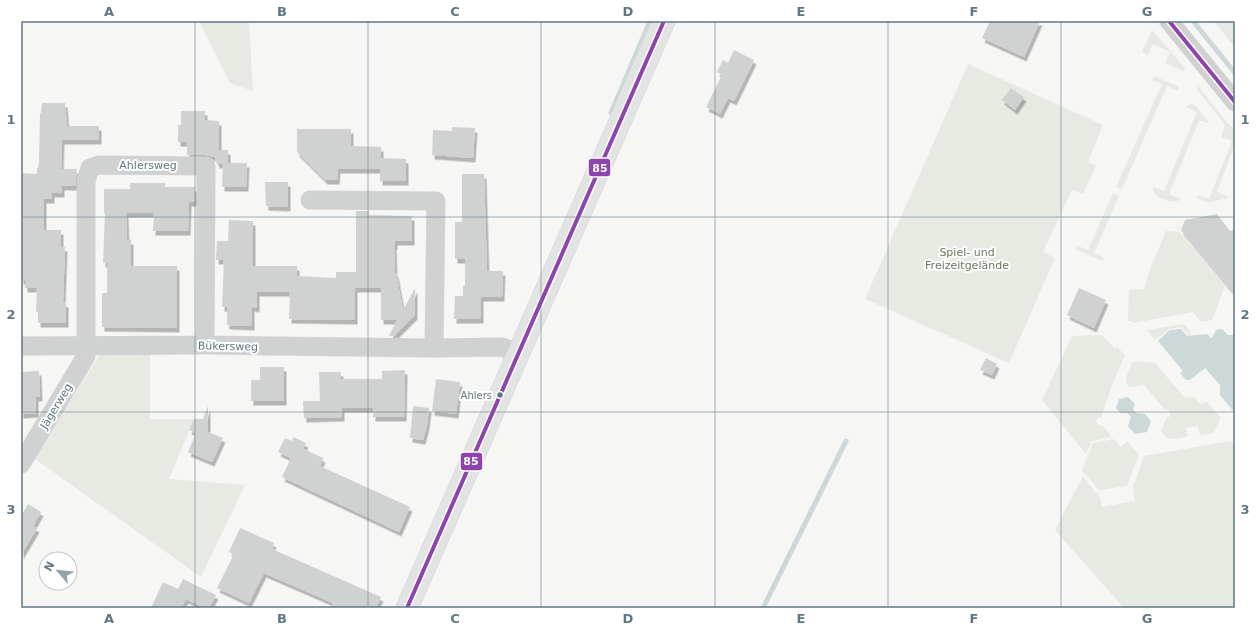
<svg xmlns="http://www.w3.org/2000/svg" width="1256" height="629" viewBox="0 0 1256 629" font-family="'DejaVu Sans',sans-serif">
  <defs>
    <filter id="shadow"><feDropShadow dx="2.5" dy="4.5" stdDeviation="0" flood-color="#0004"/></filter>
  </defs>
  <rect width="100%" height="100%" fill="#f6f6f4"/>
  <path fill="#e6eae2" d="M199,21H249L253,91L230,83Z
    M1214,21H1235V48Z
    M1152,30L1185,68V70L1183,71L1165,63L1170,52L1153,44L1148,55L1142,52Z
    M968,64L1103,125L1088,162L1096,166L1083,194L1072,190L1043,252L1055,258L1009,363L865,299Z
    M1154,76L1179,87L1178,91L1167,86L1122,189L1116,187L1162,84L1152,80Z
    M1197,85L1229,125L1235,128V144L1217,192L1228,197L1226,199L1223,198L1210,203L1197,198L1199,195L1209,199L1232,141L1221,137L1225,125L1197,89Z
    M1190,104L1195,105L1210,124L1199,120L1169,194L1181,199C1172,205 1160,199 1153,192V187L1164,191L1197,112L1186,107Z
    M1113,193L1119,196L1094,253L1104,258L1102,261L1076,249L1078,246L1088,250Z
    M1166,231L1180,232L1225,286L1212,320L1201,322L1193,312L1133,323L1131,321H1128L1129,290L1144,289L1150,269Z
    M1184,324L1191,333L1190,335H1188L1181,327L1170,329L1155,340L1147,330Z
    M1102,335L1114,348L1117,347L1125,355L1111,388L1101,418L1098,417L1096,422L1100,426L1102,425L1112,437L1092,441L1086,454L1042,400L1072,336Z
    M101,352H150V419H194L169,479L245,485L201,577L35,459Z
    M1133,361L1155,363L1185,398L1194,397L1200,404L1207,402L1221,418L1213,433L1200,435L1198,426L1186,428L1188,436L1175,439L1174,438L1168,439L1161,431L1167,417L1169,418L1170,413L1168,409L1165,410L1144,385L1129,387L1126,383L1127,375Z
    M1114,439L1121,447L1127,441L1139,455L1127,486L1099,490L1082,470L1093,443Z
    M1231,441L1235,445V608H1124L1055,530L1083,476L1097,494L1099,493L1102,507L1135,501L1133,487L1144,456Z"/>
  <path fill="#cdd8d9" d="M1181,329L1187,336L1207,334L1211,338H1212L1216,330L1222,329L1228,335H1234L1235,332V413L1220,395V385L1205,368L1190,380H1186L1180,373L1183,371L1158,341L1170,330Z
    M1128,397L1135,404L1133,409L1136,413L1145,414L1151,421L1147,432L1135,434L1128,426L1131,417L1127,413H1120L1116,408L1119,399Z"/>
  <g fill="none" stroke-linecap="round" stroke-linejoin="round">
    <path stroke="#cdd8d9" stroke-width="5" d="M1193,21L1235,73
      M611,113L650,21
      M763,608L846,441"/>
  </g>
  <path fill="#d0d2d2" filter="url(#shadow)" d="M990,21H1040L1024,57L982,38Z
    M734,50L754,60L734,101L728,98L720,114L706,107L722,75L717,72L723,60L728,63Z
    M1011,88L1024,97L1015,110L1002,100Z
    M42,103H65L67,126H99V140H62L61,169H77L75,186H62V193H52V199H44V230H61V247H65L63,302L66,303V323H38V312H36L37,288H25V280H21V173L37,174V168H38L39,163L40,113H41Z
    M181,111H205V120L219,121V150H228V163H247L246,187H222L223,164H217L215,157L206,155H187V142H178V125H181Z
    M452,127L475,128L473,158L432,155L433,130L452,131Z
    M297,129H351V146L381,147V158L406,159V181H380V169H338L337,180H325L297,152Z
    M462,174H484L487,271H503L502,297H481V319H454L455,296H463V286H465V259H455V222H462Z
    M265,182H288V207L266,206Z
    M130,183H165V187H195V202H189L188,231H153L154,213H126L127,240H131V266H177V328L102,327V293H107V263H103L105,213H104V189H130Z
    M356,211H369V215L412,216V241H395V245H394L395,273H396L403,310L415,288V315L394,336H389L397,320H381V288H355V320L289,319L290,292H257V308L252,307V326L227,325V307H222L224,260H216L217,241H228L229,220L253,221V266H297V276L336,278V272H356Z
    M1217,214L1230,231L1235,230V295L1181,230L1185,220Z
    M1079,288L1106,300L1094,328L1067,315Z
    M986,358L997,364L992,375L980,370Z
    M260,367H284V401H251V380H260Z
    M405,370L404,417H373V408H342V417L304,418L303,401H320L319,372H341V379H382V371Z
    M39,371L40,397H36V413L21,414V372Z
    M436,379L460,382L456,414L432,411Z
    M208,406V432L223,438L212,462L188,452L196,433L189,430L194,419H203Z
    M413,406L429,408L427,425L423,440L410,438Z
    M293,437L306,443L303,449L323,458L320,466L410,507L399,532L282,477L291,458L278,452L285,438L292,441Z
    M28,504L41,512L33,526L37,528L21,555V516Z
    M240,528L274,543L272,549L381,597L376,608H331L333,603L264,573L249,603L217,588L234,554L229,552Z
    M183,579L216,595L209,608H205L186,599L181,608H151L163,582L178,589Z"/>
  <g fill="none" stroke-linecap="round" stroke-linejoin="round">
    <g stroke="#d3d4d4" stroke-width="23">
      <path id="secondary" d="M407,608L664,21"/>
    </g>
    <path stroke="#d0d1d1" stroke-width="19" d="M1169,21L1235,102
      M310,200L436,201L434,348
      M21,346L205,345L434,348L502,347L518,353
      M21,464L86,356V181L90,168L99,165L206,166L205,345"/>
    <use href="#secondary" stroke="#e2e3e3" stroke-width="22"/>
    <g stroke="#fff" stroke-width="7">
      <path id="bus-1" d="M1169,21L1235,102
        M407,608L664,21"/>
    </g>
    <use href="#bus-1" stroke="#8e44ad" stroke-width="4"/>
  </g>
  <path fill="none" stroke="#5f7782" stroke-width="1" stroke-opacity="0.55" d="M195,21V608M368,21V608M541,21V608M715,21V608M888,21V608M1061,21V608M21,217H1235M21,412H1235"/>
  <circle fill="#5f7782" stroke="#fff" stroke-width="1.5" cx="500" cy="395" r="3.5"/>
  <g text-anchor="middle" stroke-width="4" stroke-linejoin="round" paint-order="stroke">
    <g font-size="10" fill="#5f7782" stroke="#fff" text-anchor="end">
      <text x="492" y="399">Ahlers</text>
    </g>
    <g font-size="11" fill="#5f7782" stroke="#fff">
      <text x="148" y="169">Ahlersweg</text>
      <text transform="translate(228 346) rotate(1)" y="4">Bükersweg</text>
      <text transform="translate(56 406) rotate(-59)" y="4">Jägerweg</text>
    </g>
    <g font-size="11" fill="#67795e" stroke="#fff">
      <text x="967" y="256">Spiel- und<tspan x="967" dy="13">Freizeitgelände</tspan></text>
    </g>
  </g>
  <g stroke="#fff" stroke-width="1.5">
    <rect x="588" y="158" width="23" height="19" rx="4" fill="#8e44ad"/>
    <rect x="460" y="452" width="23" height="19" rx="4" fill="#8e44ad"/>
  </g>
  <g font-size="11" text-anchor="middle" font-weight="bold" fill="#fff">
    <text x="600" y="172">85</text>
    <text x="471" y="465">85</text>
  </g>
  <rect width="1256" height="629" fill="none" stroke="#ffffff" stroke-width="44"/>
  <g transform="translate(58 571) rotate(298)"><circle r="19" fill="#ffffff" stroke="#bfc9cd"/>
  <path d="M0-3L7 15L0 10L-7 15Z" fill="#94a3aa"/>
  <text y="-6" font-size="11" font-weight="bold" text-anchor="middle" fill="#5f7782">N</text>
  </g>
  <rect x="22" y="22" width="1212" height="585" fill="none" stroke="#5f7782" stroke-width="1.5"/>
  <g font-size="13" text-anchor="middle" font-weight="bold" fill="#5f7782">
    <text x="109" y="16">A</text>
    <text x="282" y="16">B</text>
    <text x="455" y="16">C</text>
    <text x="628" y="16">D</text>
    <text x="801" y="16">E</text>
    <text x="974" y="16">F</text>
    <text x="1147" y="16">G</text>
    <text x="11" y="124">1</text>
    <text x="1245" y="124">1</text>
    <text x="11" y="319">2</text>
    <text x="1245" y="319">2</text>
    <text x="11" y="514">3</text>
    <text x="1245" y="514">3</text>
    <text x="109" y="623">A</text>
    <text x="282" y="623">B</text>
    <text x="455" y="623">C</text>
    <text x="628" y="623">D</text>
    <text x="801" y="623">E</text>
    <text x="974" y="623">F</text>
    <text x="1147" y="623">G</text>
  </g>
</svg>
